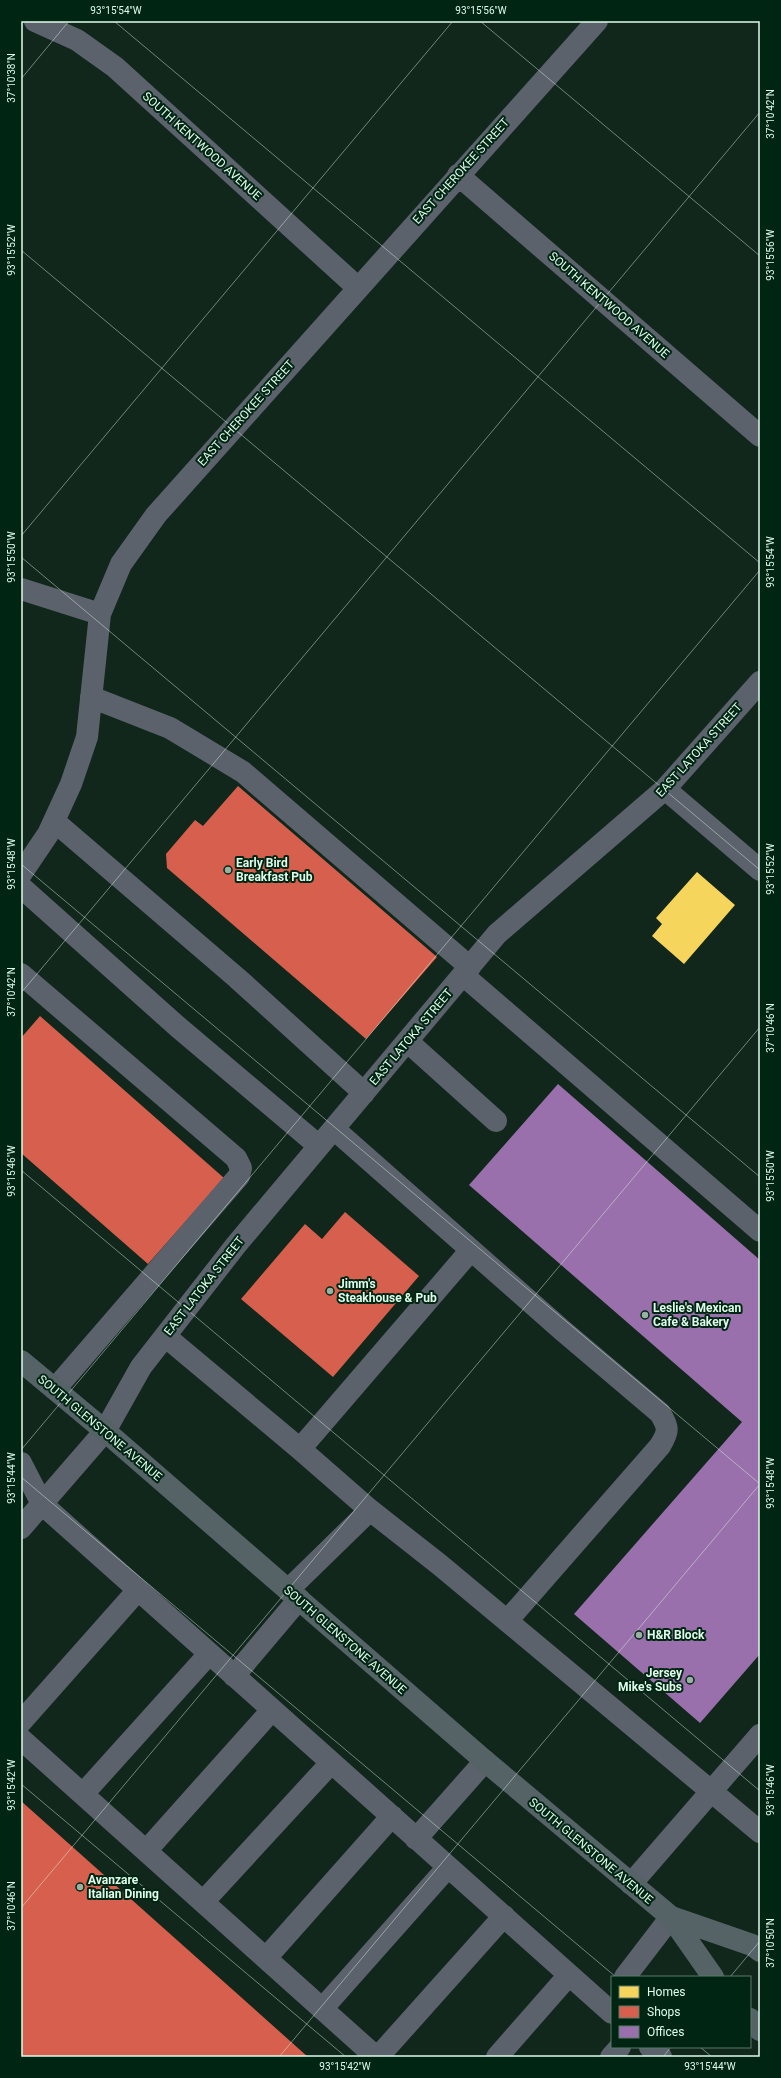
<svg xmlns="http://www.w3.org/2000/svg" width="781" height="2078" viewBox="0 0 781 2078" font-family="Roboto,sans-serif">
  <rect width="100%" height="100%" fill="#11271c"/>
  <path fill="#f6d55c" d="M697,872L735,905L684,964L652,936L662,924L656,918Z"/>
  <path fill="#d6604d" d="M238,786L437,957L366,1039L167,868L166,854L195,820L203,826Z
    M40,1016L224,1178L148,1264L21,1153V1038Z
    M345,1212L419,1276L333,1377L241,1299L305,1224L322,1239Z
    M21,1801L308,2057H21Z"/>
  <path fill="#9970ab" d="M558,1084L760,1260V1654L700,1723L574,1614L742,1422L469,1185Z"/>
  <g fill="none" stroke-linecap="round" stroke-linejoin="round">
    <path stroke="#5b626b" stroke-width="22" d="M35,21L77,40L115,67L357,287
      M458,175L760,436
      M21,589L100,614
      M91,697L170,728L243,772L470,967
      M665,789L760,870
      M54,821L237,978L364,1093
      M21,874L48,834L71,784L87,737L100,614L121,564L156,515L597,21
      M21,887L178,1027L319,1146
      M21,974L236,1158L241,1168L239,1176L55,1389
      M463,975L760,1231
      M407,1041L496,1121
      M334,1129L562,1330L660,1413C669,1428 669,1431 660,1446L507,1621
      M165,1336L300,1449L370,1510L440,1565L760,1832
      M300,1449L471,1250
      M21,1463L42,1504L612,2013
      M21,1528L105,1431L141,1367L236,1245L497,934L665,789L760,682
      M288,1590L370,1510
      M234,1676L299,1599
      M21,1722L138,1590
      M21,1739L376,2057
      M83,1794L209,1654
      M416,1839L485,1761
      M146,1851L272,1710
      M631,1884L760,1735
      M203,1902L331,1763
      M266,1958L392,1816
      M625,1977L671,1917
      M322,2009L448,1867
      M650,2047L661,2057
      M378,2057L504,1916
      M497,2057L569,1975
      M611,2057L620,2047"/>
    <path stroke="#556266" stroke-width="22" d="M21,1361L105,1431L485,1761L671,1917L713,1977
      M671,1917L752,1945L760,1951
      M750,2019L760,2030"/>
  </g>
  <path fill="none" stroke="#e0fbea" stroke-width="1" stroke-opacity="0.45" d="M114,21L760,563M480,21L760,256M21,79L69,21M21,250L760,870M21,536L453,21M21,557L760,1177M21,864L760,1484M21,993L760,112M21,1170L760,1791M21,1450L760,570M21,1477L616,1977M21,1784L346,2057M21,1908L760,1027M730,1977L760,1941M700,2047L712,2057M279,2057L760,1484M663,2057L671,2047"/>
  <g fill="#98b1a2" stroke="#002613" stroke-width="1.5">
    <circle cx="228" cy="870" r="4"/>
    <circle cx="330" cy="1291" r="4"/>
    <circle cx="645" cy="1315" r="4"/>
    <circle cx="639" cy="1635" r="4"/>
    <circle cx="690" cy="1680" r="4"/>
    <circle cx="80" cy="1887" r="4"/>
  </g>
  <g text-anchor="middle" stroke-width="4" stroke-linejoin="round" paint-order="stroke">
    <g font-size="12" fill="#e0fbea" stroke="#002613">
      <text transform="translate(202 146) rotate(42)" y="4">SOUTH KENTWOOD AVENUE</text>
      <text transform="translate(461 171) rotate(-48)" y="4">EAST CHEROKEE STREET</text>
      <text transform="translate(609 305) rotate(41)" y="4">SOUTH KENTWOOD AVENUE</text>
      <text transform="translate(246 413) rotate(-48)" y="4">EAST CHEROKEE STREET</text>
      <text transform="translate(699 750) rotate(-48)" y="4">EAST LATOKA STREET</text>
      <text transform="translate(411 1037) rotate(-50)" y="4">EAST LATOKA STREET</text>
      <text transform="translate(204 1286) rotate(-52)" y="4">EAST LATOKA STREET</text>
      <text transform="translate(100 1428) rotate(40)" y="4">SOUTH GLENSTONE AVENUE</text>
      <text transform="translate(345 1640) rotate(41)" y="4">SOUTH GLENSTONE AVENUE</text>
      <text transform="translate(591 1851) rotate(40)" y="4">SOUTH GLENSTONE AVENUE</text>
    </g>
    <g font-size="12" font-weight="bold" fill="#e0fbea" stroke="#002613" text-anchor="start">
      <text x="236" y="867">Early Bird<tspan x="236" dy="14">Breakfast Pub</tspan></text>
      <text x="338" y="1288">Jimm's<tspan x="338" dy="14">Steakhouse &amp; Pub</tspan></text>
      <text x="653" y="1312">Leslie's Mexican<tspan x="653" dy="14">Cafe &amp; Bakery</tspan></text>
      <text x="647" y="1639">H&amp;R Block</text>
      <text x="682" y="1677" text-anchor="end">Jersey<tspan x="682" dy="14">Mike's Subs</tspan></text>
      <text x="88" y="1884">Avanzare<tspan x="88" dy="14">Italian Dining</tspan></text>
    </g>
  </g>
  <rect width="781" height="2078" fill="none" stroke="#002613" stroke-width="44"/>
  <rect x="611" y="1976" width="140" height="72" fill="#002613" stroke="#5a7b69"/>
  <rect x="619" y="1986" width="20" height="12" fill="#f6d55c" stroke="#5a7b69"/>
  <text x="647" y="1996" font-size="12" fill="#e0fbea">Homes</text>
  <rect x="619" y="2006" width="20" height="12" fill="#d6604d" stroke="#5a7b69"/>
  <text x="647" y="2016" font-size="12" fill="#e0fbea">Shops</text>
  <rect x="619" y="2026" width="20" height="12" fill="#9970ab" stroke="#5a7b69"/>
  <text x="647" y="2036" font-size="12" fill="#e0fbea">Offices</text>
  <rect x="22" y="22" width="737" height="2034" fill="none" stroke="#e0fbea" stroke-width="1.5"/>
  <g font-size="10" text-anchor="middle" fill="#e0fbea">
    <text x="116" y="14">93°15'54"W</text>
    <text x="481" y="14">93°15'56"W</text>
    <text transform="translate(11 78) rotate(-90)" y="4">37°10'38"N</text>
    <text transform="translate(770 114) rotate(-90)" y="4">37°10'42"N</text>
    <text transform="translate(11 250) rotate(-90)" y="4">93°15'52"W</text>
    <text transform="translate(770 255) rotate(-90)" y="4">93°15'56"W</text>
    <text transform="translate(11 557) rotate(-90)" y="4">93°15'50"W</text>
    <text transform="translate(770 562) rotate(-90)" y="4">93°15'54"W</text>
    <text transform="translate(11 864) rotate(-90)" y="4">93°15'48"W</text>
    <text transform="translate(770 869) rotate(-90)" y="4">93°15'52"W</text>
    <text transform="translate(11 992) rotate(-90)" y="4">37°10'42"N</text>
    <text transform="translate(770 1028) rotate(-90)" y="4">37°10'46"N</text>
    <text transform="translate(11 1171) rotate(-90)" y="4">93°15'46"W</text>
    <text transform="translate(770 1176) rotate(-90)" y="4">93°15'50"W</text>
    <text transform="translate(11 1478) rotate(-90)" y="4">93°15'44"W</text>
    <text transform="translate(770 1483) rotate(-90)" y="4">93°15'48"W</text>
    <text transform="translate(11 1785) rotate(-90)" y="4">93°15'42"W</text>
    <text transform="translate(770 1790) rotate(-90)" y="4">93°15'46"W</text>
    <text transform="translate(11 1906) rotate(-90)" y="4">37°10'46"N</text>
    <text transform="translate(770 1943) rotate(-90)" y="4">37°10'50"N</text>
    <text x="345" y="2070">93°15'42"W</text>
    <text x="710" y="2070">93°15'44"W</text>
  </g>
</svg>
